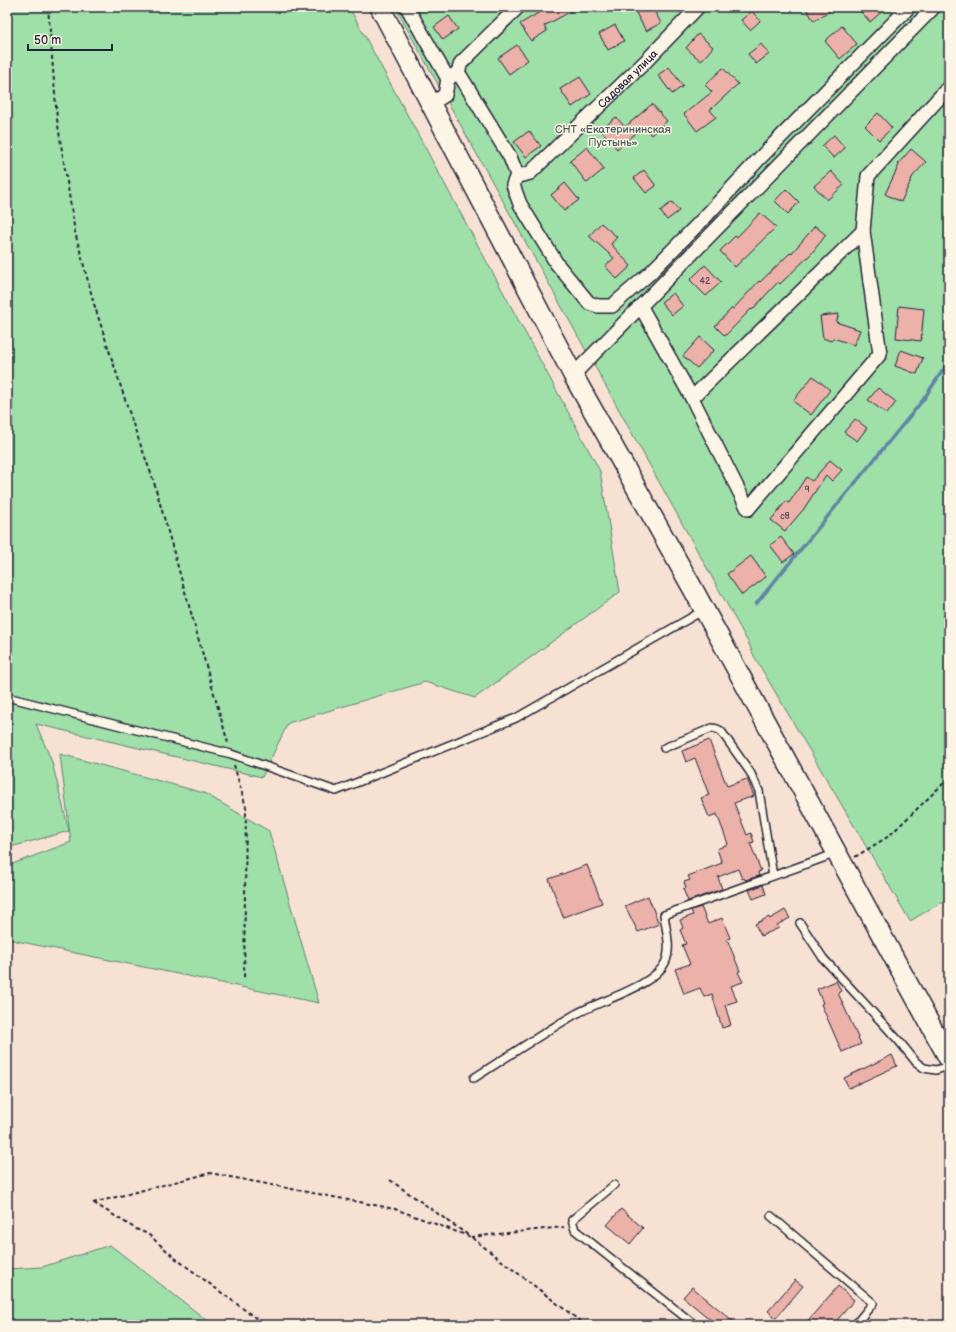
<svg xmlns="http://www.w3.org/2000/svg" width="956" height="1332" viewBox="0 0 956 1332" font-family="'Balsamiq Sans',sans-serif">
  <rect width="100%" height="100%" fill="#f7e1d3"/>
  <filter id="ink" filterUnits="userSpaceOnUse"><feTurbulence type="fractalNoise" baseFrequency=".025" numOctaves="2"/><feDisplacementMap in="SourceGraphic" scale="8" xChannelSelector="R" yChannelSelector="G"/><feConvolveMatrix kernelMatrix="1 2 1 2 8 2 1 2 1" color-interpolation-filters="sRGB"/></filter>
  <g filter="url(#ink)">
    <path fill="#9fe0a9" stroke="#608172" d="M7,7H349L600,471L620,592L475,698L425,682L288,723L262,777L36,724L52,762L69,831L7,848Z
      M395,7H949V898L910,921L754,656L748,642Z
      M60,754L204,793L269,831L319,1003L7,939V866L71,842Z
      M110,1245L213,1325H7V1269L42,1267Z"/>
    <g fill="none" stroke-linecap="round" stroke-linejoin="round">
      <path stroke="#6186a5" stroke-width="3.5" d="M756,604L923,400L949,361"/>
    </g>
    <path fill="#ecb1a9" stroke="#22223b" d="M548,7H579L544,26L547,31L531,41L520,24Z
      M646,7H652L661,23L646,31L636,13Z
      M805,7H836L814,21Z
      M857,7H887L870,22Z
      M752,11L760,21L750,30L741,20Z
      M449,16L458,29L443,40L434,27Z
      M615,25L624,41L608,50L599,34Z
      M842,26L857,44L840,59L825,41Z
      M698,34L713,47L701,61L686,48Z
      M761,44L769,54L756,64L748,54Z
      M517,45L528,60L509,74L498,58Z
      M669,67L683,86L672,94L658,75Z
      M723,68L738,84L710,110L716,117L697,131L684,114L712,92L705,85Z
      M580,77L591,94L572,107L560,89Z
      M652,104L667,121L651,135L644,126L617,149L601,130L616,117L625,127Z
      M878,113L892,128L879,140L865,126Z
      M529,131L541,146L526,157L514,142Z
      M834,135L845,148L834,158L822,146Z
      M587,147L604,169L587,183L570,161Z
      M911,149L926,162L913,176L901,202L885,194L899,165L898,164Z
      M644,170L656,186L646,193L634,178Z
      M831,171L844,185L827,200L814,186Z
      M565,183L579,200L564,211L551,195Z
      M786,189L799,202L788,214L775,201Z
      M672,202L679,211L667,220L660,211Z
      M760,213L776,227L735,267L720,251L735,236L737,237Z
      M601,223L617,237L611,244L631,266L617,279L605,266L614,258L589,236Z
      M815,226L826,235L811,254L780,284L778,282L752,310L751,309L725,336L715,326L732,308L733,309L759,281L760,282L790,253L791,254Z
      M705,265L721,282L706,296L690,280Z
      M673,293L683,306L672,315L661,302Z
      M899,306L924,309L921,341L896,338Z
      M839,314L836,322L860,330L854,345L833,338L831,341L823,338L820,316Z
      M700,337L714,350L697,368L683,356Z
      M901,350L923,358L917,374L895,366Z
      M813,376L830,390L811,415L793,401Z
      M878,388L896,402L887,414L868,400Z
      M855,419L867,428L857,441L844,432Z
      M830,460L842,470L832,481L826,475L803,510L785,531L771,520L786,501L789,503L806,477L812,481Z
      M781,537L794,554L783,562L770,545Z
      M751,556L766,577L742,595L727,574Z
      M709,740L727,786L747,779L754,796L734,803L747,835L751,833L754,842L750,843L761,871L758,872L759,876L745,880L744,878L742,879L738,869L718,877L722,889L688,901L683,889L686,888L684,882L690,880L688,876L722,863L717,849L728,844L717,814L709,817L701,798L709,795L695,758L686,762L682,751Z
      M587,865L602,903L563,917L549,879Z
      M763,885L766,894L753,899L749,890Z
      M648,896L659,924L638,932L625,906Z
      M701,907L708,924L722,918L730,938L727,939L740,971L738,972L743,982L731,986L737,1001L725,1005L731,1025L722,1028L712,994L704,997L700,988L684,994L675,969L690,964L682,945L686,944L680,930L683,928L680,920L693,915L691,910Z
      M785,910L790,918L777,925L779,928L761,936L755,924L769,917L770,919Z
      M836,981L841,991L838,993L861,1044L842,1052L821,1004L823,1003L817,989Z
      M892,1055L897,1066L849,1088L844,1078Z
      M621,1209L643,1228L630,1244L607,1225Z
      M795,1280L803,1286L776,1318L768,1311Z
      M838,1286L854,1300L845,1311L833,1325H804Z
      M692,1287L738,1325H717L683,1297Z"/>
    <g fill="none" stroke-linecap="round" stroke-linejoin="round">
      <g stroke="#22223b" stroke-width="10">
        <path id="lane" d="M7,697L231,754L336,791L516,718L704,610
          M664,748L712,728L717,729L721,731L750,772L759,791L773,876
          M800,923L823,958L899,1041L916,1062L924,1068L936,1070L949,1066
          M474,1078C507,1057 540,1035 574,1015C598,1001 653,987 665,963C672,949 666,930 664,915L837,853
          M614,1185L572,1220L575,1230L695,1325
          M771,1216L873,1303L855,1325"/>
      </g>
      <g stroke="#22223b" stroke-width="16">
        <g id="street">
          <path d="M407,7L448,79"/>
          <path d="M458,72L510,157L517,175L513,185L520,204L557,264L589,303L598,306H612L650,273L705,217L758,160L909,7"/>
          <path d="M431,104L445,95L448,79L458,72L461,63L518,7"/>
          <path id="s1" d="M517,175H523L530,173L645,62L698,7"/>
          <path d="M641,307L692,398L748,509L880,354L863,231L868,176L949,87"/>
          <path d="M573,375L934,7"/>
          <path d="M692,398L863,231"/>
        </g>
      </g>
      <g stroke="#22223b" stroke-width="22">
        <path id="secondary" d="M380,7L573,375L693,589L949,1059"/>
      </g>
      <path stroke="#22223b" stroke-width="2" stroke-dasharray="4 3" stroke-linecap="butt" d="M35,7L49,9L61,7
        M48,7L57,119L75,232L94,304L133,424L153,479L228,743
        M7,31V49
        M234,765L246,807L244,980
        M855,857L889,836L949,778
        M390,1180L468,1235
        M93,1203L210,1173L395,1209L471,1237L585,1325
        M94,1203L136,1229L148,1234L175,1258L265,1325
        M471,1237L564,1227"/>
      <use href="#lane" stroke="#fcf5e5" stroke-width="7"/>
      <use href="#street" stroke="#fcf5e5" stroke-width="13"/>
      <use href="#secondary" stroke="#fcf5e5" stroke-width="19"/>
    </g>
  </g>
  <g text-anchor="middle" stroke-width="3" stroke-linejoin="round" paint-order="stroke">
    <g font-size="9" fill="#544656">
      <text x="705" y="284">42</text>
      <text x="807" y="492">9</text>
      <text x="785" y="519">с8</text>
    </g>
    <g font-size="11" fill="#22223b" stroke="#fcf5e5">
      <text dy="4" stroke="none"><textPath href="#s1" startOffset="149">Садовая улица</textPath></text>
    </g>
    <g font-size="11" fill="#485b5c" stroke="#fcf5e5">
      <text x="613" y="133">СНТ «Екатерининская<tspan x="613" dy="13">Пустынь»</tspan></text>
    </g>
  </g>
  <rect width="956" height="1332" fill="none" stroke="#fcf5e5" stroke-width="24"/>
  <rect x="12" y="12" width="932" height="1308" fill="none" stroke="#22223b" stroke-width="1.5" filter="url(#ink)"/>
  <path d="M28 44v6h84v-6" fill="none" stroke="#22223b" stroke-width="2"/>
  <text x="34" y="44" font-size="12" fill="#22223b" stroke="#fcf5e5" stroke-width="3" paint-order="stroke">50 m</text>
</svg>
